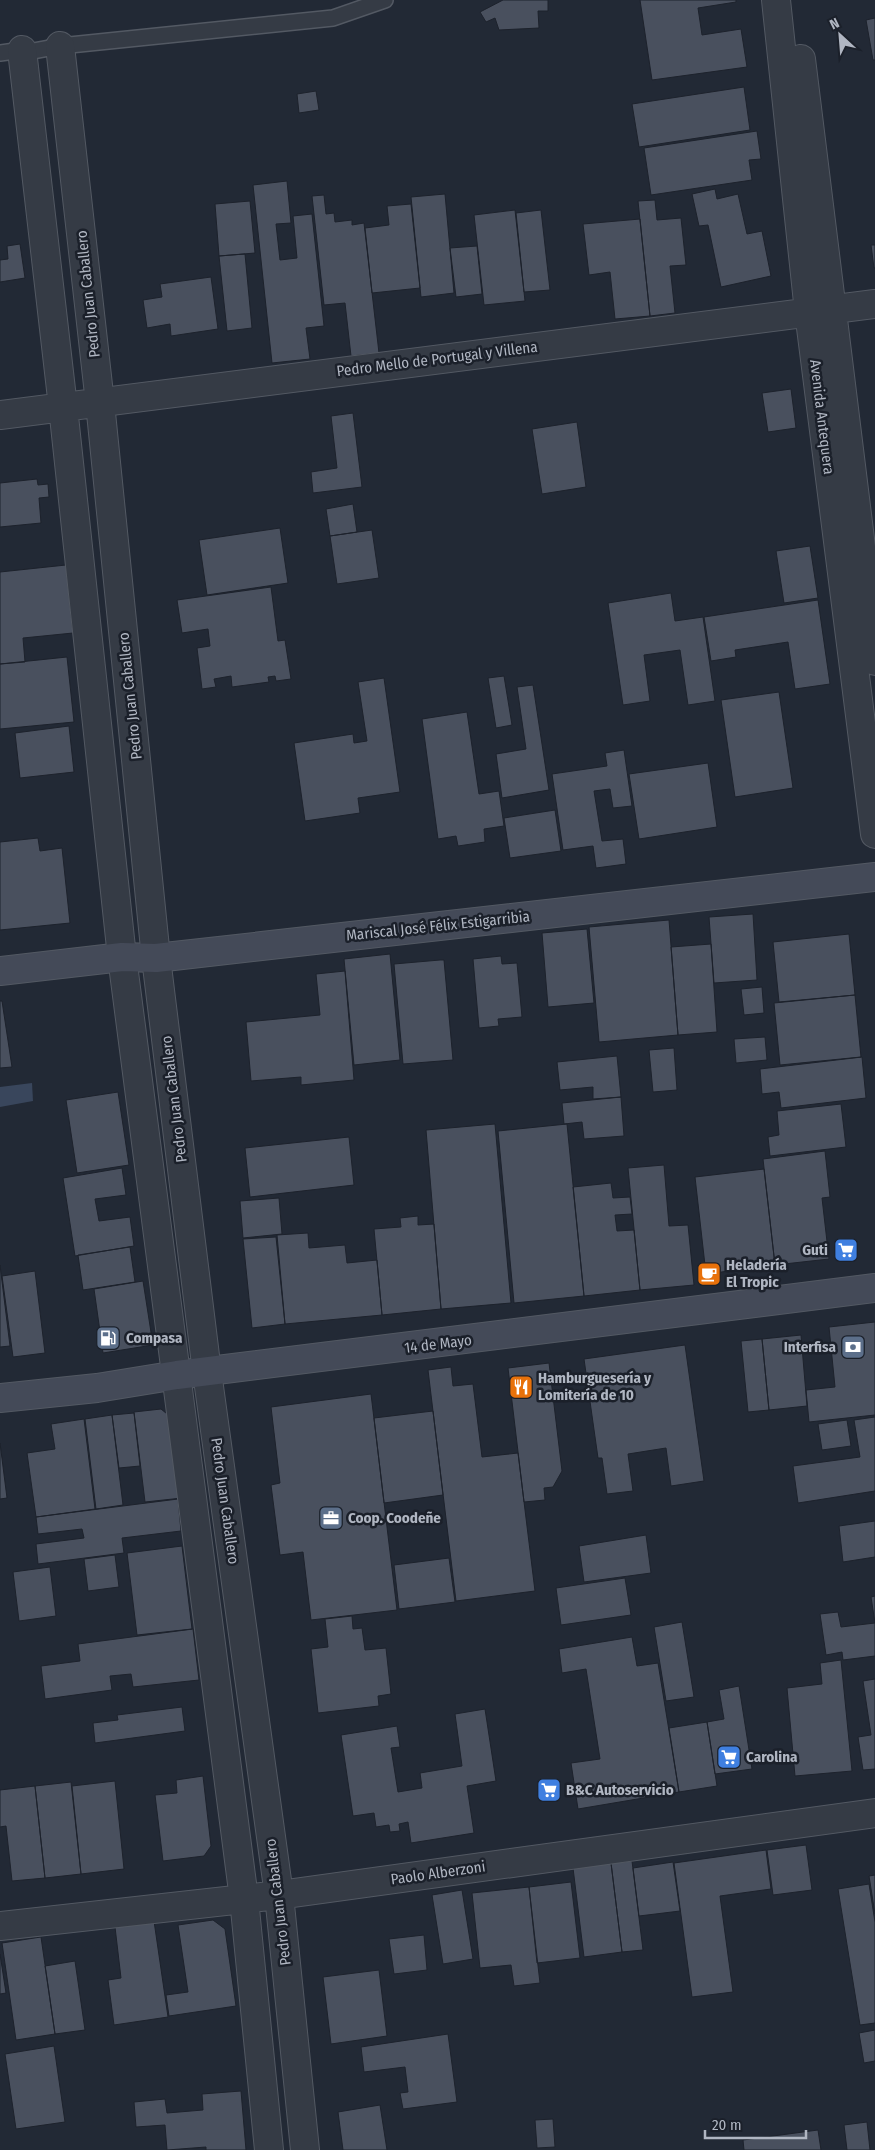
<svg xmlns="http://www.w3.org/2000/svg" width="875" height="2150" viewBox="0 0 875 2150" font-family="'Fira Sans Condensed',sans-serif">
  <rect width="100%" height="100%" fill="#222935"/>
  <path fill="#39465c" d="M32,1083L33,1101L0,1107V1087Z"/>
  <path fill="#49505e" stroke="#1d222c" d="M503,0H548V11H538L539,28L499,30L495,18L486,22L480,12Z
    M640,0H736V2L698,8L702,35L741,29L747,67L652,80Z
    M875,18V60H873L866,20Z
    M744,87L750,130L639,147L632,104Z
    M316,91L319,110L299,113L297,94Z
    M757,131L761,159L749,160L752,180L651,195L644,148Z
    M287,181L291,223L276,224L280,260L297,258L293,216L312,214L324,326L306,328L310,359L272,363L253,185Z
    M715,189L717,199L738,194L747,234L762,231L771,276L721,287L708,225L699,226L692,194Z
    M445,194L454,293L421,297L411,197Z
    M324,195L326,214L334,213L335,222L352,220V225L364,223L379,353L351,356L345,303L324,305L312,196Z
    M655,200L657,220L681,218L686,265L670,266L675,313L650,316L638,201Z
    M250,201L255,253L219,256L215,204Z
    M411,204L420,288L372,293L365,228L389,225L387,206Z
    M515,210L525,301L484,305L474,215Z
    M541,210L550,290L524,292L516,213Z
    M640,219L650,316L615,319L610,272L589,275L583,224Z
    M20,244L25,278L0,282V260L8,259L7,246Z
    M871,245H875V268H874Z
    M477,246L482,294L456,297L450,248Z
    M245,254L252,328L227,331L219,256Z
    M211,277L218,329L171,336L170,324L147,328L143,300L162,297L160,284Z
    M791,389L796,428L768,432L762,393Z
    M353,413L362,487L313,493L311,472L337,468L331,416Z
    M577,422L586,487L542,494L532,429Z
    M37,479L38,485L48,484L49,497L39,498L41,523L0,527V483Z
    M353,504L357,532L330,536L326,509Z
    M280,528L288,583L207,595L199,540Z
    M372,530L379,578L337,584L330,536Z
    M810,546L818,598L784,603L776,551Z
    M66,565L73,633L23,638L25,662L0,664V572Z
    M271,587L278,641L285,640L291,679L276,681L275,676L268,677L269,682L232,687L231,676L214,679L216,687L202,689L197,648L210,646L208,629L182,633L177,600Z
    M671,593L675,621L703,617L715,701L688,705L680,650L644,655L650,701L623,705L608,603Z
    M818,600L830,684L795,689L788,642L735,650L736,657L711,661L704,617Z
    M67,657L74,722L0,729V664Z
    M504,676L512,725L496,728L488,678Z
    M384,678L400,792L358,798L360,813L305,821L294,743L353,734L354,743L367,741L358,682Z
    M533,685L549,790L502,798L496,754L526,749L517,687Z
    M779,692L793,788L735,797L721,700Z
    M467,712L479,794L499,791L504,826L484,829L485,842L458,846L456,836L438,839L422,719Z
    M69,726L74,772L20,778L15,733Z
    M624,750L632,806L613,808L610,789L594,791L602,841L623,839L626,864L596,868L593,846L563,850L552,774L607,766L605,753Z
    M708,763L717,827L639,839L629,774Z
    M555,810L561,851L510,858L504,818Z
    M38,838L40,851L62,848L70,923L0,930V842Z
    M753,914L757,980L714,983L709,917Z
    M669,920L678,1035L599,1042L589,927Z
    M587,929L594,1003L548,1007L542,933Z
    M849,934L855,995L779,1002L773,942Z
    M711,944L717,1032L678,1035L671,947Z
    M390,954L400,1060L354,1065L344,959Z
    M501,956L502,964L517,963L522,1017L498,1019L499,1026L479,1028L473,959Z
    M440,960H444L453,1060L403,1064L394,964Z
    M345,971L354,1080L301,1085V1077L251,1081L246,1022L320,1015L316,974Z
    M762,987L764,1013L744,1015L741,989Z
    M855,995L861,1057L780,1065L774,1003Z
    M0,1001H2L12,1067L0,1068Z
    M765,1037L767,1060L736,1063L734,1039Z
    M674,1048L677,1090L653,1092L649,1050Z
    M617,1056L621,1097L593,1099V1087L560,1090L557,1062Z
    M862,1057L866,1098L781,1108L779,1092L762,1094L760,1069Z
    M118,1092L129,1165L77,1173L66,1100Z
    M621,1097L624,1136L584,1139L582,1122L564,1124L562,1103Z
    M841,1104L846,1147L770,1156L768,1137L779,1135L777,1111Z
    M495,1124L511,1303L441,1309L426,1130Z
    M567,1124L584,1296L514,1303L498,1131Z
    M349,1137L354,1185L250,1197L245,1148Z
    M825,1151L830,1197L822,1198L829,1259L775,1265L763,1159Z
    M664,1165L669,1226L688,1225L694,1285L640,1290L628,1168Z
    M122,1168L126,1195L95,1199L99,1221L130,1217L134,1246L75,1256L63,1178Z
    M764,1169L775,1265L706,1274L695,1177Z
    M611,1183L613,1198L630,1197L632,1214L615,1215L617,1231L634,1230L640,1290L584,1296L573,1187Z
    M279,1198L282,1234L243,1238L240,1201Z
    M418,1216V1225L434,1224L441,1309L382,1315L374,1229L401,1227L400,1218Z
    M308,1233L309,1248L345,1245L347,1263L377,1260L382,1315L285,1324L277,1235Z
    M276,1237L285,1324L252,1328L243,1239Z
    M130,1247L135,1282L83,1290L78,1255Z
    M0,1265L10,1346L0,1347Z
    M35,1271L45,1353L13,1357L2,1276Z
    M143,1281L153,1345L103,1353L94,1289Z
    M875,1322V1415L809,1422L806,1390L835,1387L829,1327Z
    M801,1335L807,1406L769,1410L762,1339Z
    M762,1339L769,1410L748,1412L741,1341Z
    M685,1345L704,1481L671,1486L666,1448L628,1454L633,1491L607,1494L602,1458H598L584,1359Z
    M549,1363L562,1471L553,1487L544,1488L545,1500L524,1502L508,1368Z
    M451,1367L453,1386L473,1384L482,1457L518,1453L535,1591L456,1601L428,1370Z
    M371,1394L397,1610L311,1620L303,1552L280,1555L271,1485L280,1483L271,1407Z
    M161,1409L172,1418L182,1498L145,1502L134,1412Z
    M433,1411L443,1495L384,1503L374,1418Z
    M134,1413L140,1466L119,1468L112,1415Z
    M112,1415L123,1505L96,1509L85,1419Z
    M875,1417V1491L798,1503L793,1466L860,1457L854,1420Z
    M84,1419L95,1509L36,1517L27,1453L55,1449L51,1424Z
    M847,1420L851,1446L822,1450L818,1424Z
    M0,1443L7,1498L0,1499Z
    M178,1499L181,1531L122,1538L124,1553L38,1564L36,1544L84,1538L82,1529L38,1534L36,1517Z
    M875,1521V1557L843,1562L839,1526Z
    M646,1535L651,1573L584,1582L579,1546Z
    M182,1546L192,1629L137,1635L127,1553Z
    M115,1555L119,1587L88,1591L84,1559Z
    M449,1558L455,1602L399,1609L394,1565Z
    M50,1567L56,1616L19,1621L13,1572Z
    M625,1578L631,1615L561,1625L556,1588Z
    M875,1596V1656L843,1660L842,1652L826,1655L820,1614L838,1612L841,1627L875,1623L871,1597Z
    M352,1616L353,1629L362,1628L365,1650L386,1648L391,1694L378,1696L379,1706L318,1713L311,1649L328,1647L325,1619Z
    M682,1622L694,1697L666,1701L654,1627Z
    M193,1629L199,1680L133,1687L131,1674L110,1676L112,1690L45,1699L41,1666L80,1661L78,1644Z
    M632,1637L637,1666L658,1663L679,1792L578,1809L571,1763L600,1759L586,1669L562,1673L559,1649Z
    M841,1660L852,1771L795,1776L787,1688L822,1684L820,1663Z
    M875,1679V1769L863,1770L858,1737L871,1735L863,1681Z
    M739,1686L752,1769L715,1774L707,1722L724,1719L719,1690Z
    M182,1707L185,1731L95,1743L93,1723L118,1720L117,1715Z
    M485,1709L496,1781L467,1786L474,1833L411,1843L408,1822L399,1824L400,1831L390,1832L389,1825L376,1827L374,1813L353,1816L341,1735L397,1726L400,1747L391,1748L398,1792L422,1788L420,1773L462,1766L455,1714Z
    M707,1722L717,1786L679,1792L669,1728Z
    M203,1776L211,1846L204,1856L163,1861L155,1795L177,1793L176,1780Z
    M115,1781L124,1869L81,1874L72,1786Z
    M71,1782L81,1874L45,1878L35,1786Z
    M35,1786L45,1878L12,1881L6,1826L0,1827V1790Z
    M806,1845L812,1890L773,1895L767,1850Z
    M766,1850L771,1889L720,1896L733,1992L692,1997L674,1863Z
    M632,1861L643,1950L622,1952L611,1863Z
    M673,1862L680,1911L639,1916L633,1868Z
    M611,1863L622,1952L584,1957L573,1868Z
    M875,1875V1914L869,1876Z
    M571,1882L580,1958L537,1963L529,1887Z
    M869,1884L875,1922V2023L860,2025L838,1889Z
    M529,1887L540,1983L514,1986L511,1965L480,1968L472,1893Z
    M462,1890L473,1959L443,1964L432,1895Z
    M213,1920L225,1929L236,2006L169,2016L166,1995L188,1992L178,1925Z
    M154,1921L168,2017L114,2025L108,1980L121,1978L115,1927Z
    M424,1935L427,1970L394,1974L389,1939Z
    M41,1937L55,2034L16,2040L2,1943Z
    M0,1954L6,1993L0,1994Z
    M75,1961L85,2030L55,2034L45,1966Z
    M379,1970L387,2036L331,2044L323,1977Z
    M875,2030V2061L864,2063L859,2033Z
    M448,2034L457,2102L403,2109L400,2093L408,2092L405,2067L364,2072L361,2047Z
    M54,2046L65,2122L16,2129L5,2054Z
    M241,2091L246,2150H206V2147L167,2150L165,2125L136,2127L134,2102L165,2099L167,2113L203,2110L202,2094Z
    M380,2105L387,2150H343L338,2112Z
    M553,2119L555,2147L537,2148L535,2120Z
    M867,2122L870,2150H847L844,2125Z
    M818,2130L821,2150H744L743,2140Z"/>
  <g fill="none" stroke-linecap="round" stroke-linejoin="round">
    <g stroke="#535963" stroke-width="18">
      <path id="lane" d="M0,53L22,50L28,52L60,46L333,18L385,0"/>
    </g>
    <g stroke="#535963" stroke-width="30">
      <path id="street" d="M776,0L809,312L875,834
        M60,46L100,403L156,958L207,1372L279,1895L305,2150
        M22,50L63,407L122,957L244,1899L269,2150
        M801,59L875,661
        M0,415L875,304
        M0,1926L279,1895L875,1813"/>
    </g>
    <g stroke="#535963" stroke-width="30">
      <path id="secondary" d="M0,971L122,957L156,958L875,877
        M0,1398L97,1388L177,1375L875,1288"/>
    </g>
    <use href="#lane" stroke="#353b45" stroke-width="15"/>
    <use href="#street" stroke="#353b45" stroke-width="28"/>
    <use href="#secondary" stroke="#444a58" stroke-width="28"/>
  </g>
  <defs>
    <g id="supermarket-square" transform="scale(1.25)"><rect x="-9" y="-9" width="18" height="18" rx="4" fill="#3f7fe0" stroke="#1b202a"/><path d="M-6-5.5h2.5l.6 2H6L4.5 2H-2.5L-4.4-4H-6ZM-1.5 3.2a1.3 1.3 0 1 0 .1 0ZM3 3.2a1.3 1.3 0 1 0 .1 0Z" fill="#fff"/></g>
    <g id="cafe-square" transform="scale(1.25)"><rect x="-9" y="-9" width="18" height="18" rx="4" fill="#e8710a" stroke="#1b202a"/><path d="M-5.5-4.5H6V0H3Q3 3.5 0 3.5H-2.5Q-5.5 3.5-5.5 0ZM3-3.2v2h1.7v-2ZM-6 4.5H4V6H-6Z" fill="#fff"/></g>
    <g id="fuel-square" transform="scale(1.25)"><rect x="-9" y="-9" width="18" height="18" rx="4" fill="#5c6f8a" stroke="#1b202a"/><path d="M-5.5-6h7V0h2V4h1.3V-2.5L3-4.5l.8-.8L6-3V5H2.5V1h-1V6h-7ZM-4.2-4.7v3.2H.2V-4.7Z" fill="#fff"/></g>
    <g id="bank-square" transform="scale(1.25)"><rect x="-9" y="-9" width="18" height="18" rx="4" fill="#5c6f8a" stroke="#1b202a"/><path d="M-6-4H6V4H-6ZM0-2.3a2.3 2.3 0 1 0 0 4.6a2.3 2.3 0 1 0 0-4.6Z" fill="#fff"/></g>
    <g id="restaurant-square" transform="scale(1.25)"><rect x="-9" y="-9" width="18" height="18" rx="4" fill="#e8710a" stroke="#1b202a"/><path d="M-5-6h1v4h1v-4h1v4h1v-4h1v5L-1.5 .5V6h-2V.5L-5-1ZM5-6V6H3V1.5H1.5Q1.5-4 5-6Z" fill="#fff"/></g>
    <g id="office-square" transform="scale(1.25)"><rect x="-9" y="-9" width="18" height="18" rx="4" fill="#5c6f8a" stroke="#1b202a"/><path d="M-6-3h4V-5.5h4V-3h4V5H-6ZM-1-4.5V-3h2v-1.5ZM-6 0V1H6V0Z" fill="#fff"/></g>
  </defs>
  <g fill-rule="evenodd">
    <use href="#supermarket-square" x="846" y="1250"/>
    <use href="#cafe-square" x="709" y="1274"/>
    <use href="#fuel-square" x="108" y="1338"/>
    <use href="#bank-square" x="853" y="1347"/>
    <use href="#restaurant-square" x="521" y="1387"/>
    <use href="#office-square" x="331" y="1518"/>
    <use href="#supermarket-square" x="729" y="1757"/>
    <use href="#supermarket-square" x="549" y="1790"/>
  </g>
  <g text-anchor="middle" stroke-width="5" stroke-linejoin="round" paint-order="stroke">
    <g font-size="15" fill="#b0b6c2" stroke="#1b202a">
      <text transform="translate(88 294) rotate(-96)" y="5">Pedro Juan Caballero</text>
      <text transform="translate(437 359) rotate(-7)" y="5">Pedro Mello de Portugal y Villena</text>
      <text transform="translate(822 417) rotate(83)" y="5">Avenida Antequera</text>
      <text transform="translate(130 696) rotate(-96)" y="5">Pedro Juan Caballero</text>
      <text transform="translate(438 926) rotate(-6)" y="5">Mariscal José Félix Estigarribia</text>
      <text transform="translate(174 1099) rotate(-97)" y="5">Pedro Juan Caballero</text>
      <text transform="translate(438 1344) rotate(-7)" y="5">14 de Mayo</text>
      <text transform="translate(225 1501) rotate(82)" y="5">Pedro Juan Caballero</text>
      <text transform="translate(438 1873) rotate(-8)" y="5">Paolo Alberzoni</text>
      <text transform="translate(278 1902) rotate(-97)" y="5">Pedro Juan Caballero</text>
    </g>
    <g font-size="15" font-weight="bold" fill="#b0b6c2" stroke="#1b202a" text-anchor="start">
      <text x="828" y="1255" text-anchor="end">Guti</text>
      <text x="726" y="1270">Heladería<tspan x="726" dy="17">El Tropic</tspan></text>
      <text x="126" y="1343">Compasa</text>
      <text x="836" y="1352" text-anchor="end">Interfisa</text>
      <text x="538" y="1383">Hamburguesería y<tspan x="538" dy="17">Lomitería de 10</tspan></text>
      <text x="348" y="1523">Coop. Coodeñe</text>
      <text x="746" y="1762">Carolina</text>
      <text x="566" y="1795">B&amp;C Autoservicio</text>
    </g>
  </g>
  <g transform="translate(840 35) rotate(334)" stroke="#1b202a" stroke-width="4" paint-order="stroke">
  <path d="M0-4L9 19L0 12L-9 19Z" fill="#b0b6c2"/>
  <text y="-8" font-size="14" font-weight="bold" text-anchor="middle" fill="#b0b6c2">N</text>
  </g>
  <path d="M705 2130v8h101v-8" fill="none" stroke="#b0b6c2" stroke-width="2.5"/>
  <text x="712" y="2130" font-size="15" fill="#b0b6c2" stroke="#1b202a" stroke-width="4" paint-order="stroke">20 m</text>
</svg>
